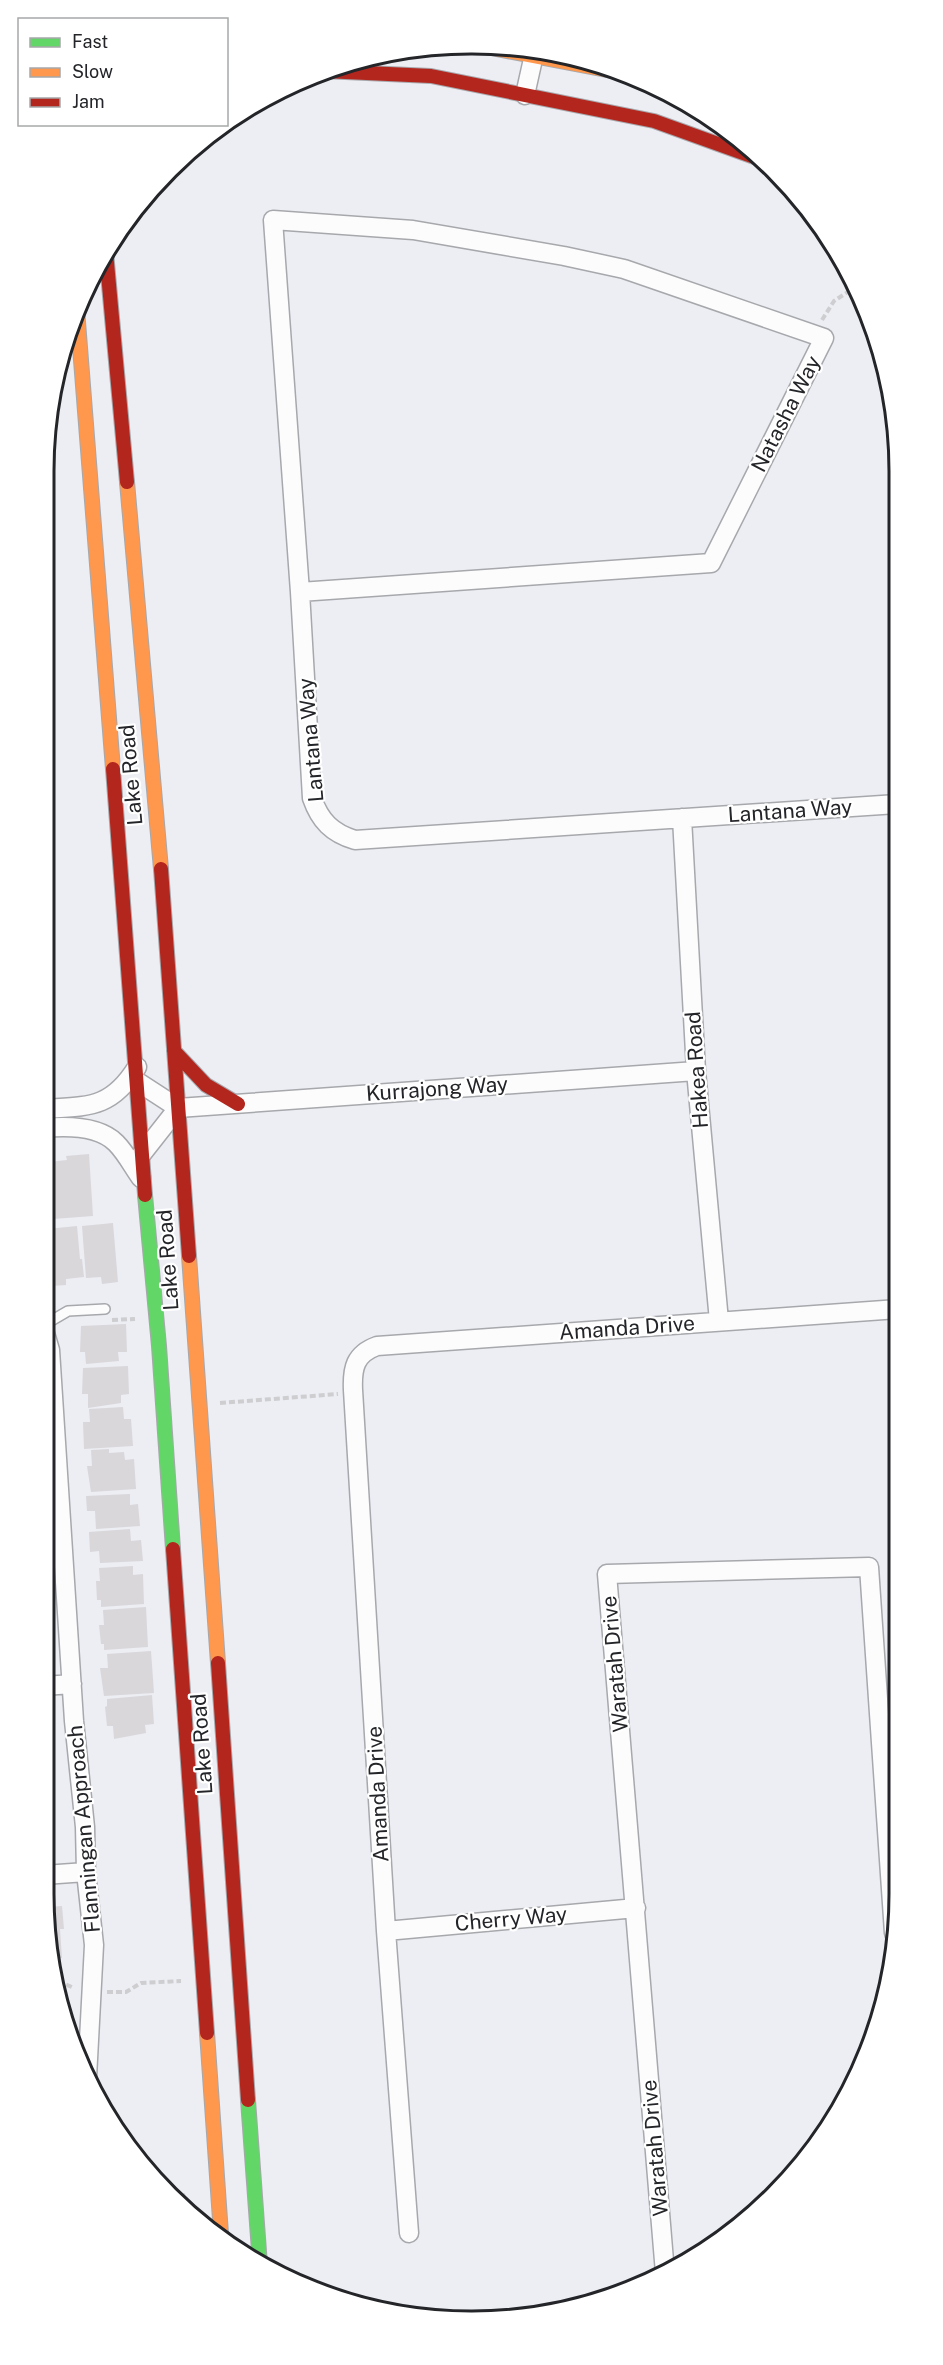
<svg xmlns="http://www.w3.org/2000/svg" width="943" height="2365" viewBox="0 0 943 2365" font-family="'Public Sans',sans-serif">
  <rect width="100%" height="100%" fill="#eceef4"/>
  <path fill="#d9d7da" d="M89,1154L93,1216L53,1219L49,1162L67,1160L66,1156Z
    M45,1178L48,1211L44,1212V1179Z
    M113,1223L118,1282L102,1284L101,1277L86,1278L82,1226Z
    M77,1226L80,1259H82L84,1277L66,1279V1285L51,1286L47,1229Z
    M44,1267H45L47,1291H44Z
    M126,1324L127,1352H118L119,1361L86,1364L85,1352H80L81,1326Z
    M128,1366L129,1394L121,1395V1403L88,1408V1394H82L83,1368Z
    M123,1407L124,1419H131L133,1446L84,1449L83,1422H90L89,1409Z
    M109,1449V1453L124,1452L125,1460L134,1459L136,1489L91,1492L87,1466H92L91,1450Z
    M130,1494V1505L138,1504L140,1526L96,1529L95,1511H87L86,1496Z
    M130,1529L131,1541L141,1540L143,1561L100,1563L99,1551L90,1552L89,1532Z
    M133,1566V1575L143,1574L144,1604L101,1607V1600H97L96,1581H100L99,1568Z
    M146,1607L148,1647L104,1650V1644H101L99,1625H104L103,1610Z
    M151,1651L154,1693L104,1696L100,1668H108L107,1654Z
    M152,1695L154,1724L145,1725L146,1733L114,1739L113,1726H107L105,1707L107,1706V1699Z
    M48,1747L50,1766H46V1779H44V1748Z
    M62,1906L64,1929H60L62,1958L54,1959L46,1907Z
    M185,2193L186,2203H190L191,2209L172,2194Z"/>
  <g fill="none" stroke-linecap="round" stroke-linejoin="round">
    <g stroke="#a7a8ac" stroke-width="12">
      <path id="lane" d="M44,1325L68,1311L105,1309"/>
    </g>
    <g stroke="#a7a8ac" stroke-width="21">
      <path id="street" d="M525,95L535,50
        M300,592L711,563L824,338L624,269L564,256L413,230L273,220L300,592L312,798C320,821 332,833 355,840L897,804
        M682,818L696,1071L719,1321
        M138,1082L178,1108L696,1071
        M44,1109C88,1106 111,1109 137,1067
        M44,1128C66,1126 99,1126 116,1143C126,1153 133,1167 141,1178
        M141,1155L178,1108
        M44,1330L50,1350L74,1721L85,1827L86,1872L94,1945L87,2078
        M44,1686L72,1684
        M44,1875L86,1872
        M386,1931L636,1908
        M409,2233L386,1931L353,1390C352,1368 355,1354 377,1346L898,1309
        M665,2273L607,1574L869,1567L894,1933"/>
    </g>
    <g stroke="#a7a8ac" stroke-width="16">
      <path id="fast" d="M145,1195L159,1346L173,1549
        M248,2100L260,2265"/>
    </g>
    <g stroke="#a7a8ac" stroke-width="16">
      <path id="slow" d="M476,45L612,71
        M77,309L113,769
        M127,482L161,869
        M189,1256L218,1663
        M207,2033L221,2234"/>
    </g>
    <g stroke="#a7a8ac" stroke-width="16">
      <path id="jam" d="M324,71L431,76L654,121L757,158
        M106,252L127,482
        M113,769L145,1195
        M161,869L189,1256
        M174,1051L206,1085L238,1104
        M173,1549L207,2033
        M218,1663L248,2100"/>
    </g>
    <path stroke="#ceced0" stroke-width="4" stroke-dasharray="6 3" stroke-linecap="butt" d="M822,320L834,301L857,286
      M112,1320L135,1319
      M220,1403L338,1394
      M58,1981L74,1988
      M107,1992H126L141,1983L181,1981"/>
    <use href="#lane" stroke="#fcfcfd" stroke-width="9"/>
    <use href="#street" stroke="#fcfcfd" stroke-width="18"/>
    <use href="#fast" stroke="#63d668" stroke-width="14"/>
    <use href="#slow" stroke="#ff974d" stroke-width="14"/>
    <use href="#jam" stroke="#b3261e" stroke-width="14"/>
  </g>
  <g text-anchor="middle" stroke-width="4.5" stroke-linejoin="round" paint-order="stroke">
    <g font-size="21" fill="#242529" stroke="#fff">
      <text transform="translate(786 414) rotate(-63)" y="7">Natasha Way</text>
      <text transform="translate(311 740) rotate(-95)" y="7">Lantana Way</text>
      <text transform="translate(131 775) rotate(-95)" y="7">Lake Road</text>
      <text transform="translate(790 811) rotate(-4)" y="7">Lantana Way</text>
      <text transform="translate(697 1070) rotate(-94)" y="7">Hakea Road</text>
      <text transform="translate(437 1089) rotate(-4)" y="7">Kurrajong Way</text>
      <text transform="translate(168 1260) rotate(-94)" y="7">Lake Road</text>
      <text transform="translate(627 1328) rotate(-4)" y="7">Amanda Drive</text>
      <text transform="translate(615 1664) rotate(-95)" y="7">Waratah Drive</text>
      <text transform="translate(202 1744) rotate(-94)" y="7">Lake Road</text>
      <text transform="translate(378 1794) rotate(-93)" y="7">Amanda Drive</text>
      <text transform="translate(84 1829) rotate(-95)" y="7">Flanningan Approach</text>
      <text transform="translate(511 1919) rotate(-5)" y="7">Cherry Way</text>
      <text transform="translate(655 2148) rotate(-95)" y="7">Waratah Drive</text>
    </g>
  </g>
  <path d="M0 0H943V2365H0ZM471 54H472A417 417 0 0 1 889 471V1894A417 417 0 0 1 472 2311H471A417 417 0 0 1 54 1894V471A417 417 0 0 1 471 54Z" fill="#fff" fill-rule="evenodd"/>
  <path fill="none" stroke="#242529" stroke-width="3" d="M471 54H472A417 417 0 0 1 889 471V1894A417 417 0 0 1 472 2311H471A417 417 0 0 1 54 1894V471A417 417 0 0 1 471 54Z"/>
  <rect x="18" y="18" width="210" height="108" fill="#ffffff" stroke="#a7a8a9" stroke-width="1.5"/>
  <rect x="30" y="38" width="30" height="9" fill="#63d668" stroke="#a7a8a9" stroke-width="1.5"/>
  <text x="72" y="48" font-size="18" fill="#242529">Fast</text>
  <rect x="30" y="68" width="30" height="9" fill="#ff974d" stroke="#a7a8a9" stroke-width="1.5"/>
  <text x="72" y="78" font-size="18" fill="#242529">Slow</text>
  <rect x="30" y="98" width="30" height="9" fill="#b3261e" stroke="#a7a8a9" stroke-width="1.5"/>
  <text x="72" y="108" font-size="18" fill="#242529">Jam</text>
</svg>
